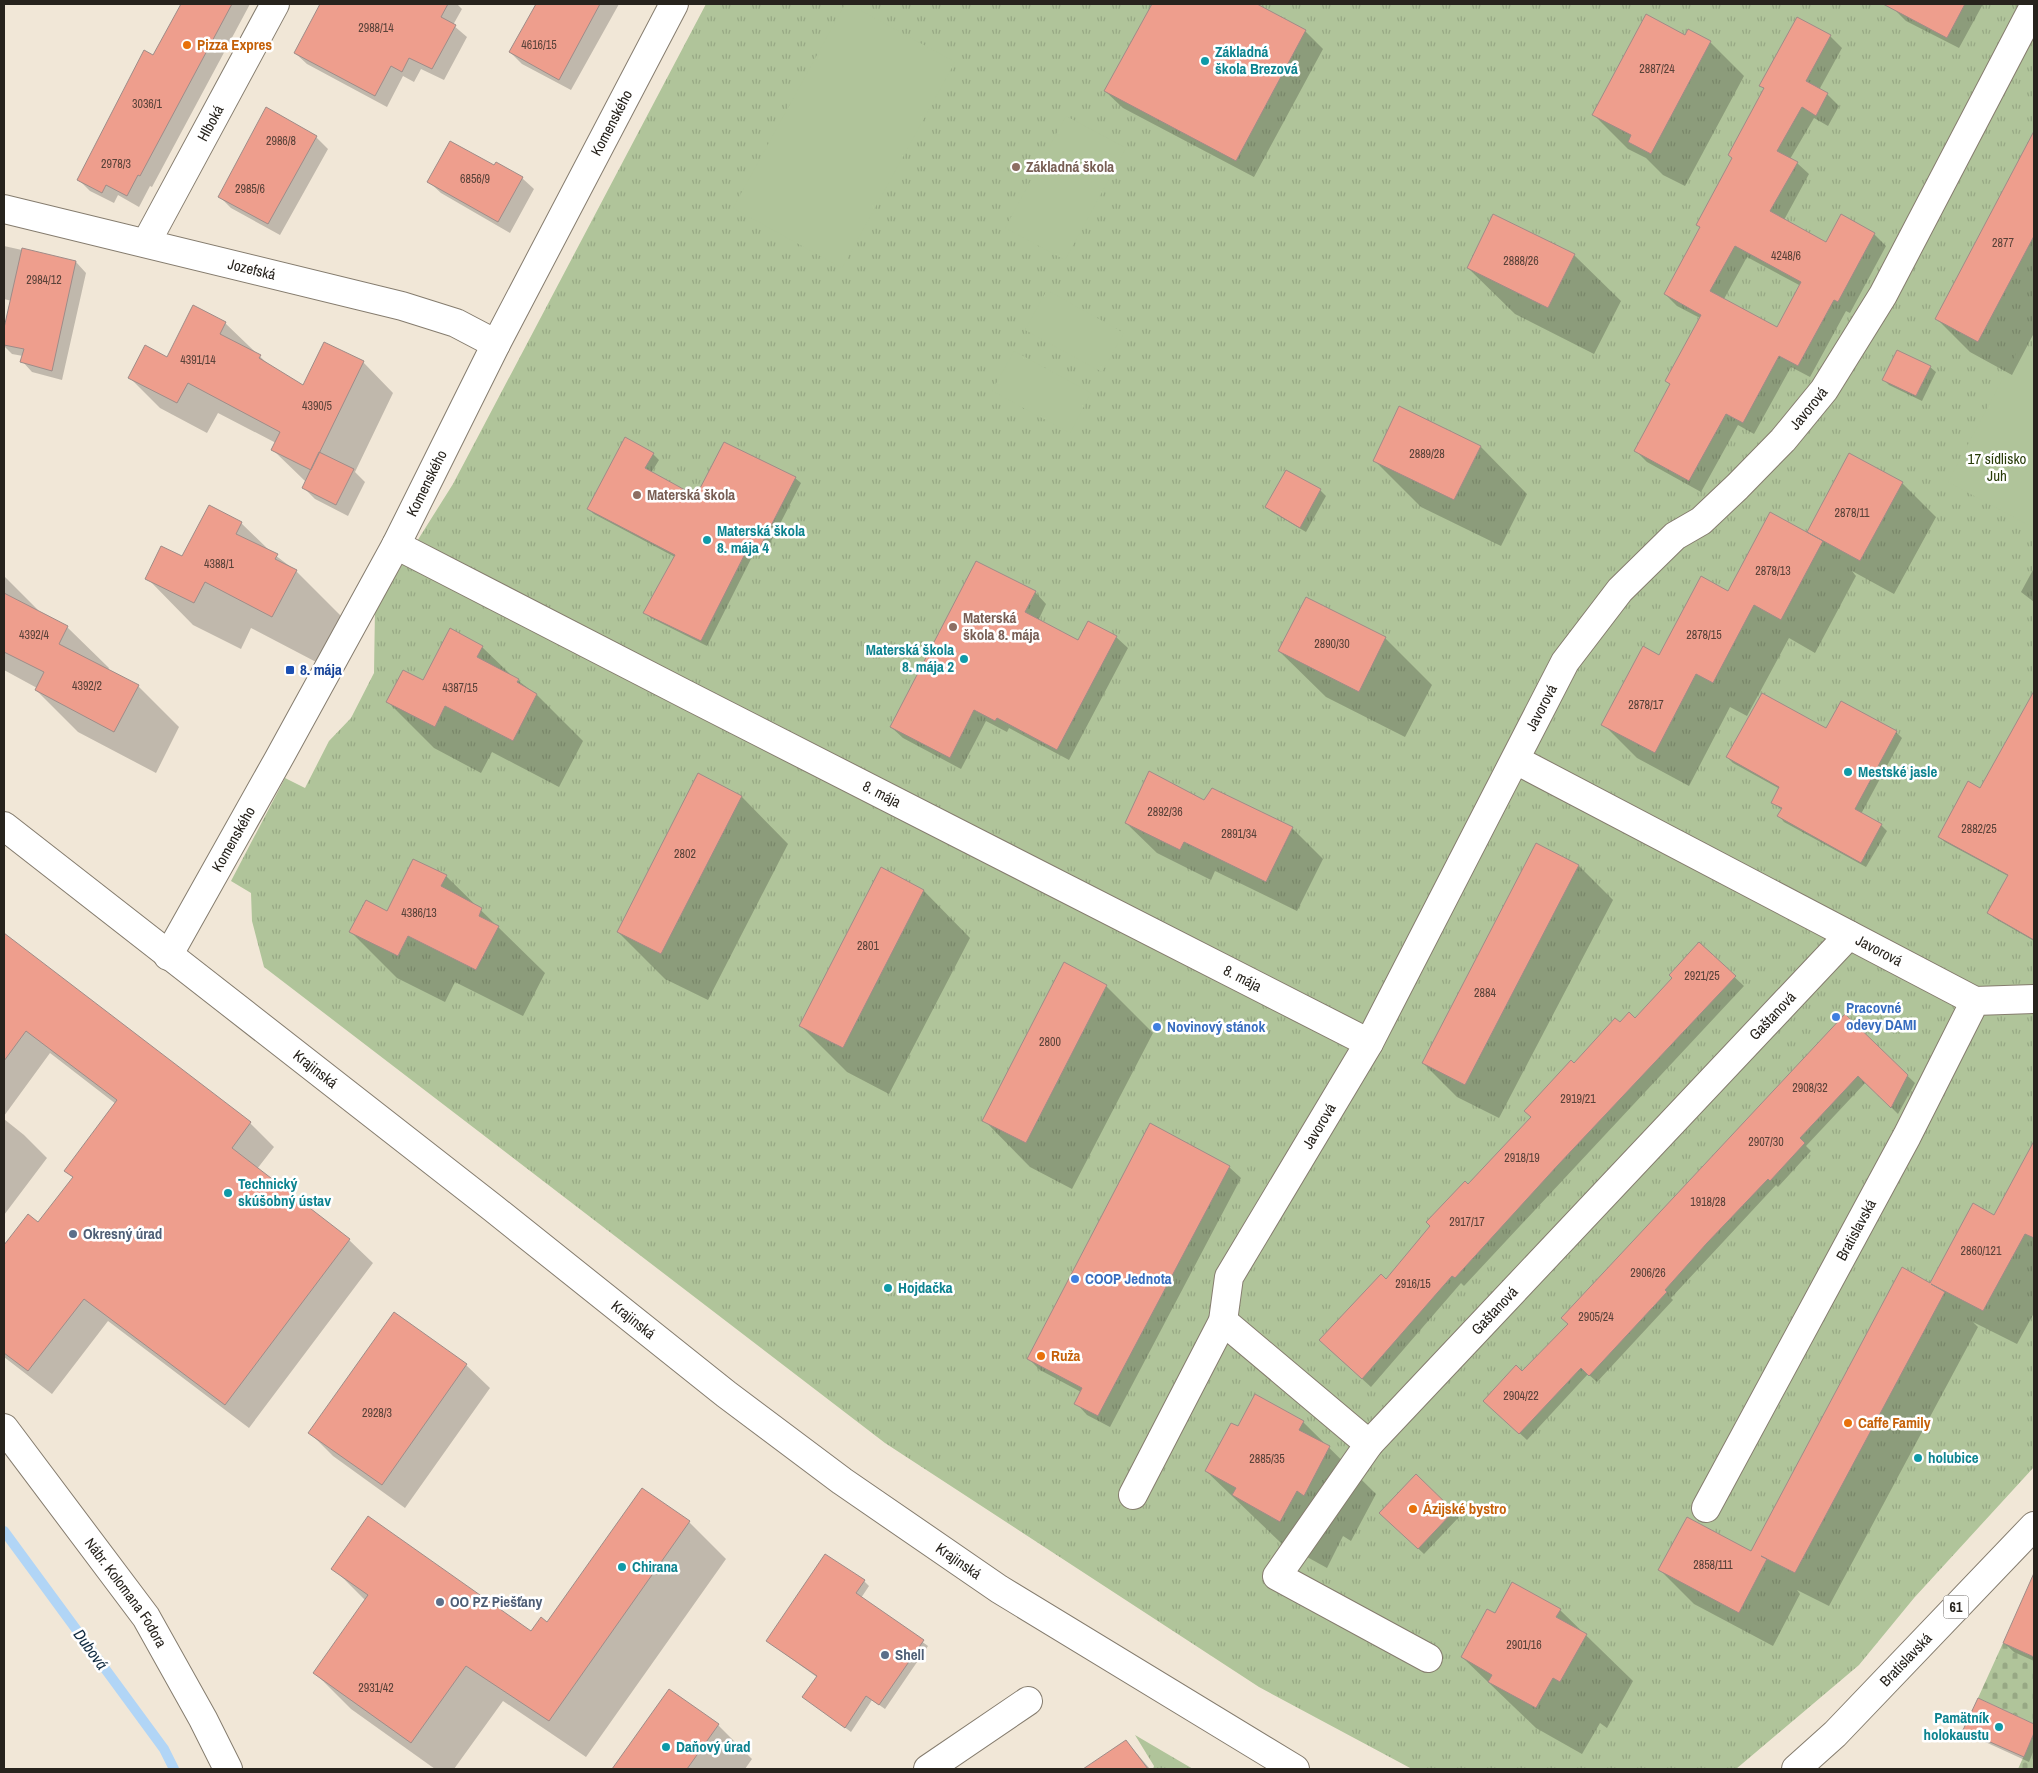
<svg xmlns="http://www.w3.org/2000/svg" width="2038" height="1773" viewBox="0 0 2038 1773" font-family="'Archivo Narrow',sans-serif">
  <defs>
    <pattern id="grass-tufts" width="24" height="20" patternUnits="userSpaceOnUse" patternTransform="scale(1.25)"><rect width="24" height="20" fill="#b0c49a"/><path d="M3 7l-1-3M5 7V3M7 7l1-3M15 17l-1-3M17 17v-4M19 17l1-3" fill="none" stroke="#97a884"/></pattern>
    <pattern id="cemetery-stones" width="16" height="16" patternUnits="userSpaceOnUse" patternTransform="scale(1.25)"><rect width="16" height="16" fill="#b0c49a"/><path d="M2 7V4a2 2 0 0 1 4 0v3zM10 15v-3a2 2 0 0 1 4 0v3z" fill="#97a884"/></pattern>
  </defs>
  <rect width="100%" height="100%" fill="#f1e7d7"/>
  <path fill="url(#grass-tufts)" d="M706,4H2034V1467L1914,1598L1859,1665L1736,1769H1412L1259,1687L885,1443L264,967L252,921L251,893L231,881L285,778L305,788L329,741L351,718L374,673L375,608L453,484Z
    M1135,1735L1193,1769H1153L1154,1766Z"/>
  <path fill="url(#cemetery-stones)" d="M2003,1643L2034,1657V1724L1978,1698Z
    M2034,1733V1769H2018Z"/>
  <path fill="#b0c49a" d="M845,4H849L955,62L842,268L733,208Z
    M1066,116L1126,148L1065,260L1005,228Z
    M1047,290L1124,333L1102,372L1025,330Z
    M2018,350L2034,358V528L1948,482Z
    M1014,351L1091,393L1070,433L992,391Z"/>
  <path fill="#0003" fill-rule="evenodd" d="M182,4H250L152,187L150,186L139,207L118,195L114,203L90,191L79,180L154,57Z
    M322,4H457L462,9L453,25L467,37L444,80L421,69L414,82L403,76L387,107L307,64L295,53Z
    M537,4H619L571,90L522,64L510,52Z
    M1153,4H1253L1305,31L1323,49L1254,177L1123,108L1105,91Z
    M1897,4H1983L1959,48L1906,21L1894,9Z
    M1830,36L1842,48L1819,90L1827,94L1839,106L1828,126L1814,118L1790,159L1797,163L1809,174L1784,220L1827,244L1874,234L1886,246L1850,313L1846,311L1810,377L1791,367L1754,434L1738,425L1701,492L1647,462L1636,451L1671,385L1666,381L1700,318L1677,306L1665,294L1701,227L1733,159L1765,90L1761,86ZM1747,257L1801,286L1777,329L1724,299Z
    M1685,37L1710,42L1744,76L1685,186L1663,175L1646,158L1628,149L1594,115Z
    M2034,134V333L2012,375L1970,352L1936,318Z
    M316,137L328,149L280,235L231,208L219,196Z
    M495,167L522,178L534,189L510,233L441,193L429,182Z
    M4,246L76,262L86,273L62,380L32,372L22,361L23,356L12,354L4,346V333L12,301L4,299Z
    M1574,255L1621,301L1594,354L1515,314L1468,268Z
    M225,323L271,367L304,386L363,362L393,393L355,472L365,482L348,516L315,499L303,487L306,482L273,450L276,443L218,413L207,433L160,408L130,378L167,359Z
    M1930,367L1936,372L1922,401L1889,385L1884,380Z
    M1400,407L1481,447L1527,494L1501,546L1421,507L1375,461Z
    M626,439L653,454L659,460L651,473L697,497L795,478L801,483L765,553L756,549L707,646L651,618L645,613L675,557L594,514L588,509Z
    M1902,483L1936,517L1894,594L1852,571L1856,576L1815,653L1789,638L1747,716L1730,707L1689,786L1637,758L1603,724L1660,656L1728,593L1813,537L1809,532Z
    M1320,490L1326,496L1306,532L1272,512L1267,507Z
    M241,523L271,552L296,571L342,617L318,663L251,628L241,649L193,625L147,578Z
    M2034,568V602L2021,592Z
    M4,576L38,610L37,611L67,627L109,668L108,670L138,686L179,727L156,773L78,732L36,690L37,688L4,670Z
    M1035,592L1046,604L1038,621L1078,641L1116,637L1128,648L1069,760L1009,728L1007,732L986,721L961,769L903,738L891,727Z
    M1385,638L1432,685L1405,737L1326,697L1279,651Z
    M482,647L512,676L537,695L583,741L559,787L492,752L481,773L434,748L387,701L424,682Z
    M2019,720L2034,728V941L1994,918L1989,913L2008,876L1945,842L1939,837L1980,790Z
    M1826,730L1896,732L1902,738L1861,814L1881,825L1887,831L1866,867L1784,822L1779,816L1782,810L1773,802L1780,789L1733,763L1727,757Z
    M699,775L742,797L788,844L708,1000L665,979L618,932Z
    M1205,802L1292,828L1323,859L1297,911L1215,871L1211,880L1157,853L1126,823Z
    M1537,844L1579,866L1613,900L1499,1118L1457,1097L1423,1063Z
    M882,869L924,891L970,938L889,1094L847,1072L801,1026Z
    M446,876L545,973L523,1016L455,982L445,1002L397,978L351,932L387,912Z
    M4,935L250,1123L274,1147L257,1169L349,1240L373,1263L249,1428L108,1321L52,1394L4,1357V1247L28,1216L39,1224L74,1178L66,1171L116,1104L50,1053L4,1116Z
    M1699,944L1744,986L1464,1286L1461,1283L1371,1387L1329,1349L1468,1186L1533,1117L1574,1064L1620,1024L1635,1020L1673,978Z
    M1065,964L1106,986L1153,1033L1072,1189L1030,1167L984,1120Z
    M1845,1016L1915,1083L1898,1114L1866,1082L1806,1146L1811,1151L1778,1187L1776,1185L1671,1298L1673,1300L1597,1382L1588,1374L1527,1440L1492,1408Z
    M4,1119L24,1135L47,1158L4,1215Z
    M2034,1143V1313L2017,1344L1973,1322L1978,1327L1829,1606L1797,1590L1800,1594L1773,1646L1694,1604L1660,1570L1752,1552L1930,1285L1994,1217Z
    M1229,1167L1241,1178L1110,1427L1087,1415L1076,1403L1081,1392L1040,1370L1029,1359Z
    M466,1365L490,1388L405,1508L333,1456L310,1433Z
    M1303,1422L1376,1494L1351,1541L1343,1536L1327,1568L1280,1542L1206,1471L1238,1428Z
    M1417,1476L1459,1517L1424,1554L1381,1513Z
    M642,1490L689,1522L726,1559L586,1757L503,1701L454,1769H435L351,1709L315,1673L366,1601L333,1568L531,1633L547,1623Z
    M864,1581L869,1586L861,1598L928,1646L885,1709L872,1700L851,1732L804,1697L818,1678L767,1641Z
    M2031,1583L2034,1584V1661L2014,1652L2004,1643Z
    M1560,1610L1633,1681L1607,1728L1600,1723L1582,1754L1536,1728L1462,1657L1496,1615Z
    M669,1691L718,1725L752,1759L745,1769H614Z
    M1978,1700L2034,1725V1750L2029,1762L1970,1735L1965,1729Z
    M1126,1741L1150,1769H1085Z"/>
  <g fill="none" stroke-linecap="round" stroke-linejoin="round">
    <path stroke="#b1d5f6" stroke-width="10" d="M4,1531L164,1749L174,1769"/>
  </g>
  <path fill="#ee9e8d" stroke="#9f8c88" fill-rule="evenodd" d="M181,4H232L140,176L138,175L127,196L106,185L102,193L77,180L144,50L153,55Z
    M320,4H448L441,17L456,25L432,69L409,58L402,72L391,66L375,96L294,53Z
    M536,4H600L559,80L509,52Z
    M1152,4H1257L1306,30L1236,161L1104,91Z
    M1883,4H1965L1947,38Z
    M1646,14L1685,35L1688,29L1711,41L1651,154L1628,142L1631,135L1592,115Z
    M1797,17L1831,35L1806,81L1828,93L1816,116L1802,107L1777,151L1798,162L1770,211L1826,242L1841,214L1875,233L1838,302L1834,300L1798,366L1779,356L1743,423L1726,414L1689,481L1634,451L1670,384L1665,381L1701,315L1664,294L1700,227L1696,225L1732,158L1728,155L1764,88L1759,86ZM1735,246L1801,282L1777,327L1710,291Z
    M266,107L317,136L268,224L218,197Z
    M2034,131V236L1978,342L1935,319Z
    M450,141L494,165L496,162L523,177L498,222L427,182Z
    M1493,214L1575,254L1548,308L1467,268Z
    M22,248L76,261L52,371L20,362L24,349L4,345V328Z
    M193,305L226,322L220,334L261,355L259,358L303,385L324,342L364,361L311,470L271,450L280,432L188,383L177,403L128,378L145,345L167,357Z
    M1897,350L1931,366L1916,396L1882,380Z
    M1399,406L1481,446L1454,500L1373,461Z
    M625,437L654,453L645,468L696,496L724,442L796,477L759,549L750,544L701,641L643,613L675,555L587,509Z
    M319,452L354,469L336,505L302,488Z
    M1849,453L1903,482L1860,561L1807,532Z
    M1286,470L1321,489L1300,528L1265,507Z
    M209,505L242,522L236,534L278,554L275,559L297,570L272,617L205,582L194,603L145,579L161,546L182,556Z
    M1770,512L1823,541L1781,620L1754,605L1713,683L1696,674L1655,753L1601,725L1643,646L1659,655L1701,576L1728,591Z
    M976,561L1036,591L1025,612L1078,640L1088,621L1117,636L1057,750L997,718L995,721L974,710L950,758L890,727Z
    M4,593L68,626L59,644L139,685L114,732L35,690L44,672L4,652Z
    M1306,597L1386,637L1359,692L1278,651Z
    M450,628L483,646L477,657L519,679L517,682L537,694L513,741L445,706L435,727L386,702L403,670L423,680Z
    M2034,691V940L1987,913L2008,875L1938,837L1968,781L1980,788Z
    M1762,693L1826,728L1841,701L1897,731L1855,809L1882,824L1861,863L1777,816L1782,808L1771,803L1779,787L1726,757Z
    M1149,771L1204,800L1212,788L1293,827L1266,882L1184,842L1180,850L1125,823Z
    M698,773L742,796L661,954L617,932Z
    M1536,843L1579,865L1465,1085L1422,1063Z
    M413,859L447,875L441,886L482,908L479,916L499,926L476,970L408,936L398,956L349,932L366,900L387,911Z
    M881,867L924,890L843,1048L799,1026Z
    M4,933L251,1122L232,1148L350,1239L225,1405L84,1299L28,1371L4,1353V1245L28,1214L38,1222L73,1177L64,1171L117,1100L26,1031L4,1061Z
    M1699,942L1736,976L1558,1165L1455,1278L1452,1276L1362,1379L1319,1340L1381,1274L1386,1279L1430,1226L1426,1222L1465,1181L1468,1184L1531,1117L1524,1111L1571,1060L1574,1063L1615,1018L1620,1022L1629,1012L1635,1018L1672,978L1669,975Z
    M1064,962L1107,985L1026,1143L982,1121Z
    M1845,1014L1908,1075L1891,1108L1858,1076L1800,1138L1805,1143L1770,1181L1768,1179L1707,1243L1665,1290L1667,1292L1589,1376L1581,1368L1519,1434L1483,1401L1516,1365L1522,1371L1568,1324L1561,1318Z
    M1150,1123L1230,1166L1098,1416L1074,1404L1082,1388L1027,1359Z
    M2034,1141V1238L2025,1234L1983,1311L1931,1284L1945,1292L1795,1573L1761,1556L1767,1559L1739,1613L1658,1570L1687,1517L1751,1551L1902,1267L1930,1283L1973,1203L1994,1215Z
    M394,1312L467,1364L382,1485L308,1433Z
    M1255,1394L1304,1421L1299,1430L1330,1446L1304,1496L1297,1491L1280,1522L1232,1495L1236,1488L1205,1471L1231,1423L1238,1426Z
    M1416,1474L1454,1511L1418,1549L1379,1513Z
    M642,1488L690,1521L549,1721L466,1666L411,1743L313,1673L368,1595L331,1569L368,1516L531,1631L541,1617L547,1622Z
    M825,1554L865,1580L856,1593L924,1640L879,1705L866,1696L845,1728L802,1697L817,1676L766,1641Z
    M2034,1573V1657L2003,1643Z
    M1512,1582L1561,1609L1556,1617L1587,1634L1560,1682L1553,1678L1536,1708L1488,1682L1492,1675L1461,1657L1487,1609L1495,1613Z
    M669,1689L719,1724L687,1769H612Z
    M1978,1698L2034,1724V1733L2024,1757L1963,1730Z
    M1126,1740L1148,1769H1083Z"/>
  <g fill="none" stroke-linecap="round" stroke-linejoin="round">
    <g stroke="#857c6e" stroke-width="30">
      <g id="minor">
        <path id="s1" d="M4,209L402,306L456,323L496,344"/>
        <path id="s2" d="M146,243L275,4"/>
        <path id="s3" d="M396,545L691,697L1369,1043"/>
        <path id="s4" d="M1516,760L1975,1001"/>
        <path id="s5" d="M168,956L278,760L396,545L496,344L674,4"/>
        <path d="M1223,1321L1369,1444"/>
        <path id="s6" d="M4,1428L146,1617L203,1719L228,1769"/>
        <path id="s7" d="M1133,1495L1223,1321L1229,1277L1369,1043L1565,662L1620,590L1675,536L1701,521L1737,487L1783,440L1824,390L1883,295L2034,6"/>
        <path id="s8" d="M1706,1508L1907,1136L1975,1001L2034,999"/>
        <path id="s9" d="M1428,1658L1277,1576L1369,1444L1849,935"/>
        <path d="M928,1769L1028,1701"/>
      </g>
    </g>
    <g stroke="#857c6e" stroke-width="30">
      <g id="secondary">
        <path id="s10" d="M4,826L493,1208L726,1394L842,1481L999,1589L1295,1769"/>
      </g>
    </g>
    <g stroke="#857c6e" stroke-width="30">
      <g id="primary">
        <path id="s11" d="M1796,1769L1835,1734L2034,1526"/>
      </g>
    </g>
    <use href="#minor" stroke="#fff" stroke-width="28"/>
    <use href="#secondary" stroke="#fff" stroke-width="28"/>
    <use href="#primary" stroke="#fff" stroke-width="28"/>
  </g>
  <g fill="#e8710a" stroke="#fff" stroke-width="2">
    <circle cx="187" cy="45" r="5"/>
    <circle cx="1041" cy="1356" r="5"/>
    <circle cx="1848" cy="1423" r="5"/>
    <circle cx="1413" cy="1509" r="5"/>
  </g>
  <g fill="#0f9aa8" stroke="#fff" stroke-width="2">
    <circle cx="1205" cy="61" r="5"/>
    <circle cx="707" cy="540" r="5"/>
    <circle cx="964" cy="659" r="5"/>
    <circle cx="1848" cy="772" r="5"/>
    <circle cx="228" cy="1193" r="5"/>
    <circle cx="888" cy="1288" r="5"/>
    <circle cx="1918" cy="1458" r="5"/>
    <circle cx="622" cy="1567" r="5"/>
    <circle cx="1999" cy="1727" r="5"/>
    <circle cx="666" cy="1747" r="5"/>
  </g>
  <g fill="#8d6e63" stroke="#fff" stroke-width="2">
    <circle cx="1016" cy="167" r="5"/>
    <circle cx="637" cy="495" r="5"/>
    <circle cx="953" cy="627" r="5"/>
  </g>
  <rect fill="#1a4fb4" stroke="#fff" stroke-width="2" x="285" y="665" width="10" height="10" rx="2.5"/>
  <g fill="#3f7fe0" stroke="#fff" stroke-width="2">
    <circle cx="1836" cy="1017" r="5"/>
    <circle cx="1157" cy="1027" r="5"/>
    <circle cx="1075" cy="1279" r="5"/>
  </g>
  <g fill="#5c6f8a" stroke="#fff" stroke-width="2">
    <circle cx="73" cy="1234" r="5"/>
    <circle cx="440" cy="1602" r="5"/>
    <circle cx="885" cy="1655" r="5"/>
  </g>
  <g text-anchor="middle" stroke-width="5" stroke-linejoin="round" paint-order="stroke">
    <g font-size="12" fill="#594239">
      <text x="376" y="32">2988/14</text>
      <text x="539" y="49">4616/15</text>
      <text x="1657" y="73">2887/24</text>
      <text x="147" y="108">3036/1</text>
      <text x="281" y="145">2986/8</text>
      <text x="116" y="168">2978/3</text>
      <text x="475" y="183">6856/9</text>
      <text x="250" y="193">2985/6</text>
      <text x="2003" y="247">2877</text>
      <text x="1786" y="260">4248/6</text>
      <text x="1521" y="265">2888/26</text>
      <text x="44" y="284">2984/12</text>
      <text x="198" y="364">4391/14</text>
      <text x="317" y="410">4390/5</text>
      <text x="1427" y="458">2889/28</text>
      <text x="1852" y="517">2878/11</text>
      <text x="219" y="568">4388/1</text>
      <text x="1773" y="575">2878/13</text>
      <text x="34" y="639">4392/4</text>
      <text x="1704" y="639">2878/15</text>
      <text x="1332" y="648">2890/30</text>
      <text x="87" y="690">4392/2</text>
      <text x="460" y="692">4387/15</text>
      <text x="1646" y="709">2878/17</text>
      <text x="1165" y="816">2892/36</text>
      <text x="1979" y="833">2882/25</text>
      <text x="1239" y="838">2891/34</text>
      <text x="685" y="858">2802</text>
      <text x="419" y="917">4386/13</text>
      <text x="868" y="950">2801</text>
      <text x="1702" y="980">2921/25</text>
      <text x="1485" y="997">2884</text>
      <text x="1050" y="1046">2800</text>
      <text x="1810" y="1092">2908/32</text>
      <text x="1578" y="1103">2919/21</text>
      <text x="1766" y="1146">2907/30</text>
      <text x="1522" y="1162">2918/19</text>
      <text x="1708" y="1206">1918/28</text>
      <text x="1467" y="1226">2917/17</text>
      <text x="1981" y="1255">2860/121</text>
      <text x="1648" y="1277">2906/26</text>
      <text x="1413" y="1288">2916/15</text>
      <text x="1596" y="1321">2905/24</text>
      <text x="1521" y="1400">2904/22</text>
      <text x="377" y="1417">2928/3</text>
      <text x="1267" y="1463">2885/35</text>
      <text x="1713" y="1569">2858/111</text>
      <text x="1524" y="1649">2901/16</text>
      <text x="376" y="1692">2931/42</text>
    </g>
    <rect fill="#fff" stroke="#686561" stroke-width="1" x="1943.5" y="1595.5" width="25" height="23" rx="4"/>
    <g font-size="14" font-weight="bold" fill="#27231d">
      <text x="1956" y="1612">61</text>
    </g>
    <g font-size="15" font-weight="bold" fill="#c56008" stroke="#fff" text-anchor="start">
      <text x="197" y="50">Pizza Expres</text>
      <text x="1051" y="1361">Ruža</text>
      <text x="1858" y="1428">Caffe Family</text>
      <text x="1423" y="1514">Ázijské bystro</text>
    </g>
    <g font-size="15" font-weight="bold" fill="#0d838f" stroke="#fff" text-anchor="start">
      <text x="1215" y="57">Základná<tspan x="1215" dy="17">škola Brezová</tspan></text>
      <text x="717" y="536">Materská škola<tspan x="717" dy="17">8. mája 4</tspan></text>
      <text x="954" y="655" text-anchor="end">Materská škola<tspan x="954" dy="17">8. mája 2</tspan></text>
      <text x="1858" y="777">Mestské jasle</text>
      <text x="238" y="1189">Technický<tspan x="238" dy="17">skúšobný ústav</tspan></text>
      <text x="898" y="1293">Hojdačka</text>
      <text x="1928" y="1463">holubice</text>
      <text x="632" y="1572">Chirana</text>
      <text x="1989" y="1723" text-anchor="end">Pamätník<tspan x="1989" dy="17">holokaustu</tspan></text>
      <text x="676" y="1752">Daňový úrad</text>
    </g>
    <g font-size="15" fill="#27231d" stroke="#fff">
      <text dy="5" stroke="none"><textPath href="#s5" startOffset="944">Komenského</textPath></text>
      <text dy="5" stroke="none"><textPath href="#s2" startOffset="136">Hlboká</textPath></text>
      <text dy="5" stroke="none"><textPath href="#s1" startOffset="255">Jozefská</textPath></text>
      <text dy="5" stroke="none"><textPath href="#s7" startOffset="1295">Javorová</textPath></text>
      <text dy="5" stroke="none"><textPath href="#s5" startOffset="539">Komenského</textPath></text>
      <text dy="5" stroke="none"><textPath href="#s7" startOffset="890">Javorová</textPath></text>
      <text dy="5" stroke="none"><textPath href="#s3" startOffset="546">8. mája</textPath></text>
      <text dy="5" stroke="none"><textPath href="#s5" startOffset="134">Komenského</textPath></text>
      <text dy="5" stroke="none"><textPath href="#s4" startOffset="410">Javorová</textPath></text>
      <text dy="5" stroke="none"><textPath href="#s3" startOffset="951">8. mája</textPath></text>
      <text dy="5" stroke="none"><textPath href="#s9" startOffset="921">Gaštanová</textPath></text>
      <text dy="5" stroke="none"><textPath href="#s10" startOffset="395">Krajinská</textPath></text>
      <text dy="5" stroke="none"><textPath href="#s7" startOffset="416">Javorová</textPath></text>
      <text dy="5" stroke="none"><textPath href="#s8" startOffset="316">Bratislavská</textPath></text>
      <text dy="5" stroke="none"><textPath href="#s9" startOffset="516">Gaštanová</textPath></text>
      <text dy="5" stroke="none"><textPath href="#s10" startOffset="800">Krajinská</textPath></text>
      <text dy="5" stroke="none"><textPath href="#s10" startOffset="1205">Krajinská</textPath></text>
      <text dy="5" stroke="none"><textPath href="#s6" startOffset="205">Nábr. Kolomana Fodora</textPath></text>
      <text dy="5" stroke="none"><textPath href="#s11" startOffset="155">Bratislavská</textPath></text>
    </g>
    <g font-size="15" font-weight="bold" fill="#785e54" stroke="#fff" text-anchor="start">
      <text x="1026" y="172">Základná škola</text>
      <text x="647" y="500">Materská škola</text>
      <text x="963" y="623">Materská<tspan x="963" dy="17">škola 8. mája</tspan></text>
    </g>
    <g font-size="15" fill="#283c08" stroke="#fff">
      <text x="1997" y="464">17 sídlisko<tspan x="1997" dy="17">Juh</tspan></text>
    </g>
    <g font-size="15" font-weight="bold" fill="#164399" stroke="#fff" text-anchor="start">
      <text x="300" y="675">8. mája</text>
    </g>
    <g font-size="15" font-weight="bold" fill="#366cbe" stroke="#fff" text-anchor="start">
      <text x="1846" y="1013">Pracovné<tspan x="1846" dy="17">odevy DAMI</tspan></text>
      <text x="1167" y="1032">Novinový stánok</text>
      <text x="1085" y="1284">COOP Jednota</text>
    </g>
    <g font-size="15" font-weight="bold" fill="#4e5e75" stroke="#fff" text-anchor="start">
      <text x="83" y="1239">Okresný úrad</text>
      <text x="450" y="1607">OO PZ Piešťany</text>
      <text x="895" y="1660">Shell</text>
    </g>
    <g font-size="16" font-style="italic" fill="#112b41" stroke="#fff">
      <text transform="translate(91 1649) rotate(54)" y="6">Dubová</text>
    </g>
  </g>
  <rect width="2038" height="1773" fill="none" stroke="#27231d" stroke-width="10"/>
</svg>
